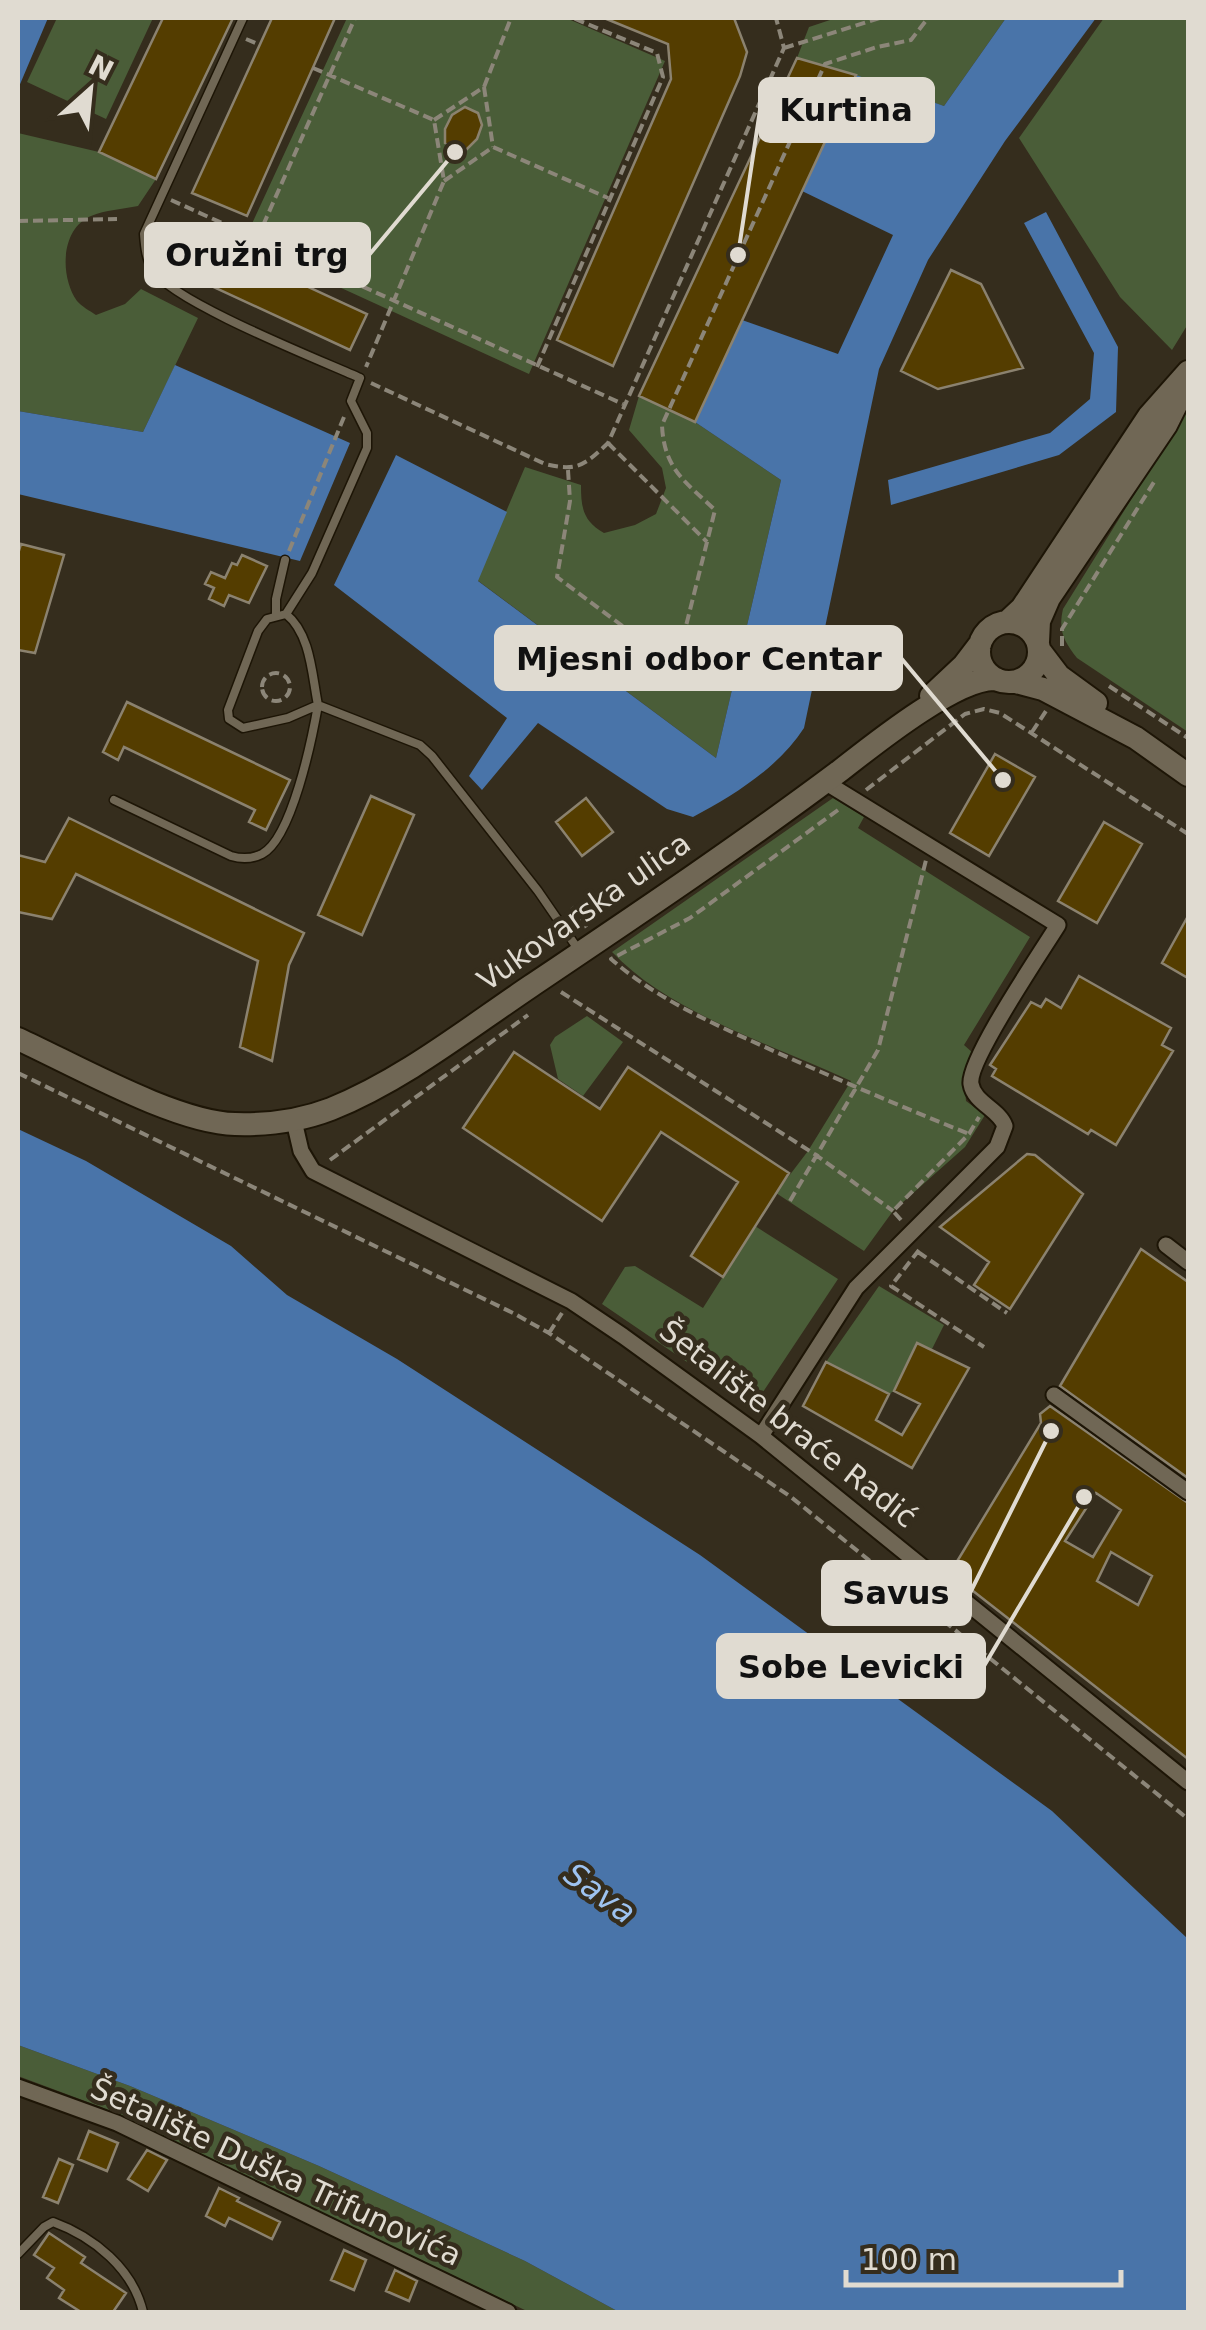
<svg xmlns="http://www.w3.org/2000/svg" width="1206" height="2330" viewBox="0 0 1206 2330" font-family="'DejaVu Sans',sans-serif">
  <rect width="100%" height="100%" fill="#352d1d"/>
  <path fill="#4a5d38" d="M57,18H153L106,119L27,82Z
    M347,18H566L665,61L529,374L243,243Z
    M836,18H1006L944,106L797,58L809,27Z
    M1104,18H1188V324L1172,350L1120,297L1019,138Z
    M18,133L99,152L156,179L138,206C123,209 105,210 91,216C60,229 60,277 77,301C81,306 90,311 96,315L125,304L141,289L198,318L143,432L18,411Z
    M639,396L695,422L781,480L716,758L477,580L525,467L581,485C581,508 583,521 604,533L635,525L656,514L666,488L662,468L629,430Z
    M1188,408V732L1077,658C1064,641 1058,631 1063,609Z
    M833,798L864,817L858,828L1030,937L964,1045L973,1053L964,1078L966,1101L985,1115L965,1147L893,1211L864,1251L776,1193L808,1151L851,1081C774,1045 671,1014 612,952Z
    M587,1016L623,1042L583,1096L558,1079L550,1045L555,1037Z
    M755,1226L838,1279L753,1407L602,1304L625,1267L635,1266L703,1308Z
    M879,1286L944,1325L932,1349L916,1343L894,1391L889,1394L826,1362Z
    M18,2045L130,2086L319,2166L525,2261L619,2312H529L101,2107L18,2076Z"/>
  <path fill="#4974a9" d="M19,18H48L18,89V21Z
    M1006,18H1096L1005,141L928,260L879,369L804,728C778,768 734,795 693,817L667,809L538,723L482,790L469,776L507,718L334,585L396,455L507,512L478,581L716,758L781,480L695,422L742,320L838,354L893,235L802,191L856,75L944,106Z
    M1046,212L1118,347L1116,412L1059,455L891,505L888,480L1050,433L1090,399L1094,353L1024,223Z
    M175,365L350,443L300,561L18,494V411L143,432Z
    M18,1129L86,1161L231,1246L287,1295L397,1359L700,1555L1052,1811L1188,1939V2312H619L525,2261L319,2166L130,2086L18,2045Z"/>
  <path fill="#543d00" stroke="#8b826f" stroke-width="2.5" fill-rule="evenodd" d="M163,18H233L156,179L99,152Z
    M272,18H335L247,216L192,193Z
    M604,18H734L747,52L740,76L613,366L557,340L671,79L668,44Z
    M797,58L856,75L695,422L639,396Z
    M465,107L478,113L482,125L477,139L465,151L445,143V129L452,115Z
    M200,237L367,314L350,350L183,273Z
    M951,270L981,284L1023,368L938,389L901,371Z
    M21,544L64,555L35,653L18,650V554Z
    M242,555L267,566L249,603L229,595L224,606L209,599L214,588L205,584L211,572L225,578L232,563L237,565Z
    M127,702L290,780L266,830L249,822L255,810L124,747L118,760L103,752Z
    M995,754L1035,777L989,856L950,833Z
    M371,796L414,815L362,935L318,915Z
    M586,798L613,832L582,856L556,822Z
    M69,818L304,933L289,965L272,1061L240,1047L258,961L76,874L52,919L18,912V855L45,862Z
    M1104,822L1142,844L1097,923L1058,901Z
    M1188,916V978L1162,963Z
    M1079,976L1171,1028L1162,1045L1173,1051L1116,1145L1091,1130L1088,1134L992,1076L996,1069L990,1065L1031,1002L1041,1007L1046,999L1061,1008Z
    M514,1052L600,1109L628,1067L789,1173L723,1277L691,1256L738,1182L661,1132L602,1221L463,1128Z
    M1027,1154L1035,1155L1083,1194L1010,1309L974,1285L989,1262L940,1227Z
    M1141,1249L1188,1282V1478L1060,1386Z
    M917,1343L969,1368L912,1468L803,1406L826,1362L889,1394L876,1420L902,1435L920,1404L894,1391Z
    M1050,1406L1188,1503V1759L950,1573L1041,1423L1040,1414ZM1096,1493L1121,1510L1093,1557L1065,1541ZM1111,1552L1152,1576L1138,1605L1097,1581Z
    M89,2131L118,2143L107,2171L78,2159Z
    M147,2150L167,2160L148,2191L128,2179Z
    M59,2159L73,2165L58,2203L43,2197Z
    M219,2188L239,2198L237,2201L280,2222L272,2239L229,2218L225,2226L206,2216Z
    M49,2233L85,2257L81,2263L126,2293L113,2312H81L59,2298L64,2290L47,2278L54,2268L34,2255Z
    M344,2250L366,2260L354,2290L331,2280Z
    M395,2270L417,2281L409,2301L386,2291Z"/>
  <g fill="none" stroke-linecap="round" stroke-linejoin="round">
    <g stroke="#1d1506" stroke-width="11">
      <path id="lane" d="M243,18L144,234C145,247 146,260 154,271C173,302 320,360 360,378L351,401L367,433V448L312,573L286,614L267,619L258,631L228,710L229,719L243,728L288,718L318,705C312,676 311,634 286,614
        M276,615V599L285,560
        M114,800L231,856C241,859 252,859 262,854C292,838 312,739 318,705L420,745L432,756L538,891L580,952
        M18,2254L44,2227L53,2222C94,2237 133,2269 143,2312"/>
    </g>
    <g stroke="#1d1506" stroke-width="19">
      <path id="street" d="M294,1121L301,1151L313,1171L571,1301L623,1336L761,1436L1188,1782
        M1166,1245L1188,1262
        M1054,1395L1188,1492
        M761,1436L856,1288L997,1147L1005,1126C999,1109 974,1103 971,1084C967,1061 1042,951 1058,925L825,782
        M18,2087L117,2123L508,2312"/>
    </g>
    <g stroke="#1d1506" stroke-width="26">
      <path id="secondary" d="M979 652a30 30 0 1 1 60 0a30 30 0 1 1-60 0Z
        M1007,622L1022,608L1149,416L1188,372
        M1038,642L1039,621L1049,598L1166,425L1185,387
        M1040,651L1059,676L1096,703
        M1016,682L1043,689L1136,738L1188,775
        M931,696L964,665L980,644
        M18,1039C73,1064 176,1123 235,1124C268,1125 300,1121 331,1109C403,1080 467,1029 531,986C635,916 741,845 841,770C873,745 957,677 996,679"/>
    </g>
    <path stroke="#8c8679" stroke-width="4" stroke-dasharray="10 5" stroke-linecap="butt" d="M246,39L260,45
      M784,48L880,18
      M313,68L434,120L444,181L366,367
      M484,87L493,147
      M434,120L484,87L511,18
      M444,181L493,147L608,198
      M171,200L623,404
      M18,221L117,219
      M257,239L355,18
      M537,367L663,77L657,53L573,18
      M371,383L545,464C577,472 585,465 608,443L784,48L776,18
      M608,443L707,542
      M568,470L570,501L557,577L676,666L715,510C686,482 664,470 662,425L825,64L877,47L911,40L928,18
      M289,551L344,417
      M1062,646V629L1154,482
      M262 687a14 14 0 1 1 28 0a14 14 0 1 1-28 0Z
      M1109,686L1188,738
      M1032,732L1046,711
      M866,790L965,714L984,709L1000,713L1188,834
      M838,810L690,918L611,959C660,1002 719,1026 778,1053C841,1081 905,1108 969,1134
      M572,907L587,928
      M561,992L816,1155L893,1211
      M18,1073L513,1313L549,1333L791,1497L1188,1819
      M330,1160L528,1015
      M790,1201L878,1050L926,860
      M901,1220L893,1211L969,1134L979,1117
      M919,1250L891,1286L984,1347
      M918,1252L1007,1313
      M549,1333L562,1313"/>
    <use href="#lane" stroke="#706755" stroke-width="8"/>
    <use href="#street" stroke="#706755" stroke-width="15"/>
    <use href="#secondary" stroke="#706755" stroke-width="22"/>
  </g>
  <g text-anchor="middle" stroke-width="9" stroke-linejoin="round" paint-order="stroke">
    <g font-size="30" fill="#e0dbd1" stroke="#352d1d">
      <text transform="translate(584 912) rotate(-35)" y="10">Vukovarska ulica</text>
      <text transform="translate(788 1424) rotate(38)" y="10">Šetalište braće Radić</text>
      <text transform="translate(276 2172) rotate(25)" y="10">Šetalište Duška Trifunovića</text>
    </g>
    <g font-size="32" font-style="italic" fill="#9ec3f0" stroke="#352d1d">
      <text transform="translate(600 1893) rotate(36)" y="11">Sava</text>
    </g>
  </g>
  <path fill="none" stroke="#e0dbd1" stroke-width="4" d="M738 255L760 110M455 152L369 255M1003 780L901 658M1051 1431L970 1593M1084 1497L984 1666"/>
  <g fill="#e0dbd1" stroke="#352d1d" stroke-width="4">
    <circle cx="738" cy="255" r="10"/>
    <circle cx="455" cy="152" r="10"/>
    <circle cx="1003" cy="780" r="10"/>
    <circle cx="1051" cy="1431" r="10"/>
    <circle cx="1084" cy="1497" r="10"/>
  </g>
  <g fill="#e0dbd1" stroke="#e0dbd1" stroke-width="4">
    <rect x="760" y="79" width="173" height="62" rx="10"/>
    <rect x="146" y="224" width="223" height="62" rx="10"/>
    <rect x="496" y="627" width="405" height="62" rx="10"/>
    <rect x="823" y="1562" width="147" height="62" rx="10"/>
    <rect x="718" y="1635" width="266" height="62" rx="10"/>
  </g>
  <g font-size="32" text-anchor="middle" font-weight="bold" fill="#111">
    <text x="846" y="121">Kurtina</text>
    <text x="257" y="266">Oružni trg</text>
    <text x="699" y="670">Mjesni odbor Centar</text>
    <text x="896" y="1604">Savus</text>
    <text x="851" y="1678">Sobe Levicki</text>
  </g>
  <rect width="1206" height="2330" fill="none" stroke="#e0dbd1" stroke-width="40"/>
  <g transform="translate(90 90) rotate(27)" stroke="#352d1d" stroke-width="8" paint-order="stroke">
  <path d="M0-8L18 38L0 25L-18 38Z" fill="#e0dbd1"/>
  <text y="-15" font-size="28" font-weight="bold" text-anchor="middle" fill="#e0dbd1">N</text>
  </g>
  <path d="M846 2270v15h275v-15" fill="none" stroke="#e0dbd1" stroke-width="5"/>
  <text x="861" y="2270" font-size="30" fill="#e0dbd1" stroke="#352d1d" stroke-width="8" paint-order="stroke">100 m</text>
</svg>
